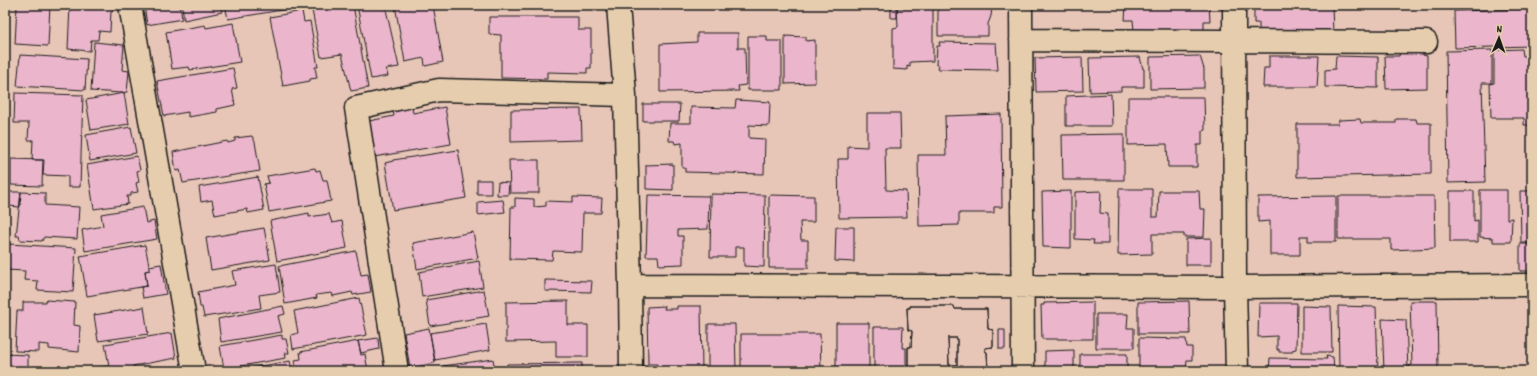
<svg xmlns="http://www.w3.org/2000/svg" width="1537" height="376" viewBox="0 0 1537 376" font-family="Dekko,sans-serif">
  <rect width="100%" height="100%" fill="#e8c6b7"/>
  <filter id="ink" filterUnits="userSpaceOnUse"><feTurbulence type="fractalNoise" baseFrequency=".025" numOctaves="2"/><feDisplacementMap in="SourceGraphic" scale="8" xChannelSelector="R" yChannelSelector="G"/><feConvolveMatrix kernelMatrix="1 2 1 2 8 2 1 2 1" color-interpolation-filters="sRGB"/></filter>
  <g filter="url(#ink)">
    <path fill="#ebb5cc" stroke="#1c1c1c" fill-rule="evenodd" d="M17,5H50L48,46L15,44Z
      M70,5H114V10L111,11L110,32L99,31L98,40H91L90,51L68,49Z
      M144,5H180L182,19L147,25Z
      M182,5H221L222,12L184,20Z
      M225,5H312L228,19Z
      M342,5H353L368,88L351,91L342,54L321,57L312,10Z
      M357,5H385L399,67L386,69L388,76L371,79Z
      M395,5H433L443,62L425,66L424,58L405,62Z
      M1126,5H1209L1210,21H1204V31H1134L1133,20H1125Z
      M1259,6H1332L1333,33L1259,32V23H1254V8H1260Z
      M891,7L897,8V18H891Z
      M933,7V61L910,62V67L907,66V70L893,69V28L898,27L897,8Z
      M938,7H992L991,16L988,24V36H938Z
      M1532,9V46L1455,48L1454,11Z
      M302,11L304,22L310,21L318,67H315L317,78L310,79V81L283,86L270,17Z
      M489,17H578V30H591V68H587V73L547,72V79L501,78V35L489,34Z
      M233,23L240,62L190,70L189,67L172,69L166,32L205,25L206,28Z
      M697,33H738V48H745L746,85L738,86L739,91L660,92V44L697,42Z
      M748,36H767V41H782V90H748Z
      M785,36L806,37V41L815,40V83L785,84Z
      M94,42L124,45L122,70L129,71L127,92L121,93L91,91Z
      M939,42L996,43L998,70L938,69L939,65H936L937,46H940Z
      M1522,49L1523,56H1532V125H1524V118H1491L1490,84L1494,83V50Z
      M1492,50V83H1482L1485,182L1448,183L1446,51Z
      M1422,51L1423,55L1427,56V88L1386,89L1385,56H1399L1400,52Z
      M20,55L87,59L85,90L17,86Z
      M1200,56L1204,69V88L1150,89V57Z
      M1269,56H1319L1317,87H1263L1264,68H1269Z
      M1336,56L1378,57V88L1325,87V70L1335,69Z
      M1082,57L1083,91L1036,92L1035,58Z
      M1140,57L1143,69H1144V87H1121V91L1090,92L1089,58Z
      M233,68L237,88L232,89L235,105L217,109V112L188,117V112L164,116L157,81Z
      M15,93L83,95L80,187H68V176L43,175L44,160H32L33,140H28L29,123H14Z
      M124,93L129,124L91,130L86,100Z
      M1111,94L1112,126H1066V96Z
      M1128,97H1204L1205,130L1202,131V145H1197V167H1168L1167,144L1128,145Z
      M736,100L770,102L769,126L749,125V138L765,139L764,174L685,172V168H682V143L675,144L674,141H669L670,123H691V107L735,108Z
      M643,104H680L679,121H643Z
      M445,107L451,144L374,157L369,121L394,116L393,111L412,108L413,113Z
      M581,109L582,140L511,142V110Z
      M867,113H900L901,148H885L886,190L906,191L907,217L839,218L838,159H848V146L867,147Z
      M1001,114L1002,207H994V213H959V225L919,226L918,155H946L945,116Z
      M1360,119L1361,123H1396V119H1416L1417,123H1431V174L1297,177V124H1338L1339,120Z
      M131,127L136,153L90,161L86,135Z
      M1124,134V180H1063L1062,135Z
      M252,136L255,142L260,171L183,183L180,170L176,171L173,152L227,141L228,143L235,141V138Z
      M458,150L466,198L393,210L385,163L393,161V160Z
      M137,156L140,170L137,171L139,182L136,183L138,192L131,193V196H127L128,204L94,209L87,165Z
      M11,159L43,160L42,186L11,185Z
      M509,160H539V193H510Z
      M673,164V190L646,189V165Z
      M315,168L316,171L320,170L323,180H327L331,201L269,212L264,184L269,183L267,176Z
      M258,177L264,210L248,213L247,209L215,215L212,200L201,202L199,187Z
      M477,180H491V194H477Z
      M498,182L509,183L508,195H497Z
      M1119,189H1152V217H1158L1159,191H1199L1200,209H1205L1204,237H1184V234H1152V254L1118,255Z
      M1480,190H1507V219L1512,218L1511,242H1493V238L1480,237Z
      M1071,191V248L1043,247L1042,192Z
      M1101,191L1100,213L1108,214V244H1093L1094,240L1075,239V192Z
      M1450,191H1474V221L1478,220V242H1450Z
      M1520,191H1532V243H1521Z
      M8,192H21L20,207L8,206Z
      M21,192L45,193V205L79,207L77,239L44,237L42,241L20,240L19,236H16Z
      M711,194L765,195L764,267L744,266V247H735V257H710Z
      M648,195L709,196L708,229L678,230V236H683V264L659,265L658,256H646Z
      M769,195L814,196V222H800L801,240H808V268H769Z
      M1336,196V242H1308V236H1300V255H1270V221L1258,222V197Z
      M1338,196H1434L1435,248L1391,250V239H1338Z
      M573,197L602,198L601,213H583L582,252L553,251L552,260L510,259L511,207H515V198L534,199V207L546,206V201L573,202Z
      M503,200L505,212L478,215V202Z
      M143,207L146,223L154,221L157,239L85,251L82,230L103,226L101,214Z
      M309,213V217L329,214L332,223L342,221L347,248L277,261L270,221Z
      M836,227H854V262L835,261Z
      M264,228L270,260L211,270L206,238Z
      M473,232L478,258L417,269L413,243Z
      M1211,238V265H1186V239Z
      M8,244L76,248L73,292L37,290L38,281L24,280L25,271L6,270Z
      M1520,244H1532V271H1520Z
      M145,245L150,270L145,271L147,286L87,296L80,256Z
      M356,251L361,275L368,274L371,292L353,295L352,292L333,296L332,293L316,295L317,298L285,304L279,266Z
      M479,261L483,287L422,297L419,272Z
      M161,264L166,294L143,298L141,287L147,286L145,271L150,270L149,266Z
      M276,264L280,292L259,295L261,308L204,317L202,307H200L198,292L235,285L232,271Z
      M545,280L592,281L591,292L545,291Z
      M484,290L489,316L430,326L426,300Z
      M359,298L367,335L293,349L291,335L298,333L294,311Z
      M46,300L75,302L74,325L80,326L79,352L49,349V345L39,344V352L15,351L17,311H23V302H46Z
      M568,301V325H588V357H556V341L506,342V302Z
      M1189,301L1190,334H1138V302Z
      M1410,301H1437L1438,371H1410L1409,366L1412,365Z
      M1093,302V339H1042L1041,305H1044V303Z
      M1259,303H1297L1296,349L1292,350V352H1279V349L1277,350V336L1258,337Z
      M283,306L285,314L278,316L282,332L221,342L218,319Z
      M665,306L664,309H677V306H701L702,371H672V368H657V364H648L647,307Z
      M910,306H954L955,309H987L988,329L993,330V347L985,348V351L987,352L988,371H908V347H911L912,331L908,330L907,308H910ZM948,338H957V365H949Z
      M910,306H954L955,309H987L988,329L993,330V347L985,348V351L987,352L988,371H908V347H911L912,331L908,330L907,308H910Z
      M1302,306L1331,307L1332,352H1302Z
      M1338,306L1376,307L1378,371H1339Z
      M144,307L148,334L98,341L94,315Z
      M1096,314H1128L1127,328H1134V348H1096Z
      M1382,319L1406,320L1408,371H1384Z
      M836,323H869V371H836Z
      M486,324L490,350L435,360L430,333Z
      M708,324H735L736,371H708Z
      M874,327H903L902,348H906V371H874Z
      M429,328L435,363L410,368L404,333Z
      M999,330H1005V349H999Z
      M172,333L176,358L133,366L134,371H92V368L109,366L105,344Z
      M741,334H820L821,371H741Z
      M282,335V339H286L289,353H285L286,358L224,369L220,346Z
      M378,338L379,349L361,353L358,341Z
      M948,338H957V365H949Z
      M1139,338L1186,339L1187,347H1192V360H1187L1186,371H1139Z
      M358,341L361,355L365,354L368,371H296L295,360L301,359L300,352Z
      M1074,350V371H1045V351Z
      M5,354L28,355V371H5Z
      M1080,354H1127V371H1080Z
      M1326,356L1333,357L1334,368H1332V371H1269L1270,358L1327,359Z
      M493,359L495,371H444L443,366Z
      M290,361L292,370L289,371H234Z
      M582,363V371H507V364Z"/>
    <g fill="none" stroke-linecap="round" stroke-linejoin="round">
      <g stroke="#1c1c1c" stroke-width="25">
        <path id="street" d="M130,5L194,371
          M1021,5L1023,371
          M1021,40L1426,42
          M625,95L630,285
          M397,371L356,108L439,90L625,95L618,5
          M631,371L630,285L1235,287L1234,5
          M1237,371L1235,287L1532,285"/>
      </g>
      <use href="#street" stroke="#e6cdae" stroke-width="22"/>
    </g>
  </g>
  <rect width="1537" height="376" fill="none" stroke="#e6cdae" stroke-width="20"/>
  <rect x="10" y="10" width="1517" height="356" fill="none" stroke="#1c1c1c" stroke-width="1.5" filter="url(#ink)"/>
  <g transform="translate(1499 38) rotate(2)" stroke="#e6cdae" stroke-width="3" paint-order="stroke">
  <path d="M0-3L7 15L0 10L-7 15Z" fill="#1c1c1c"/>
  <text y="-6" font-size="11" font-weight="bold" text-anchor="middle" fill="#1c1c1c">N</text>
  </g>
</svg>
